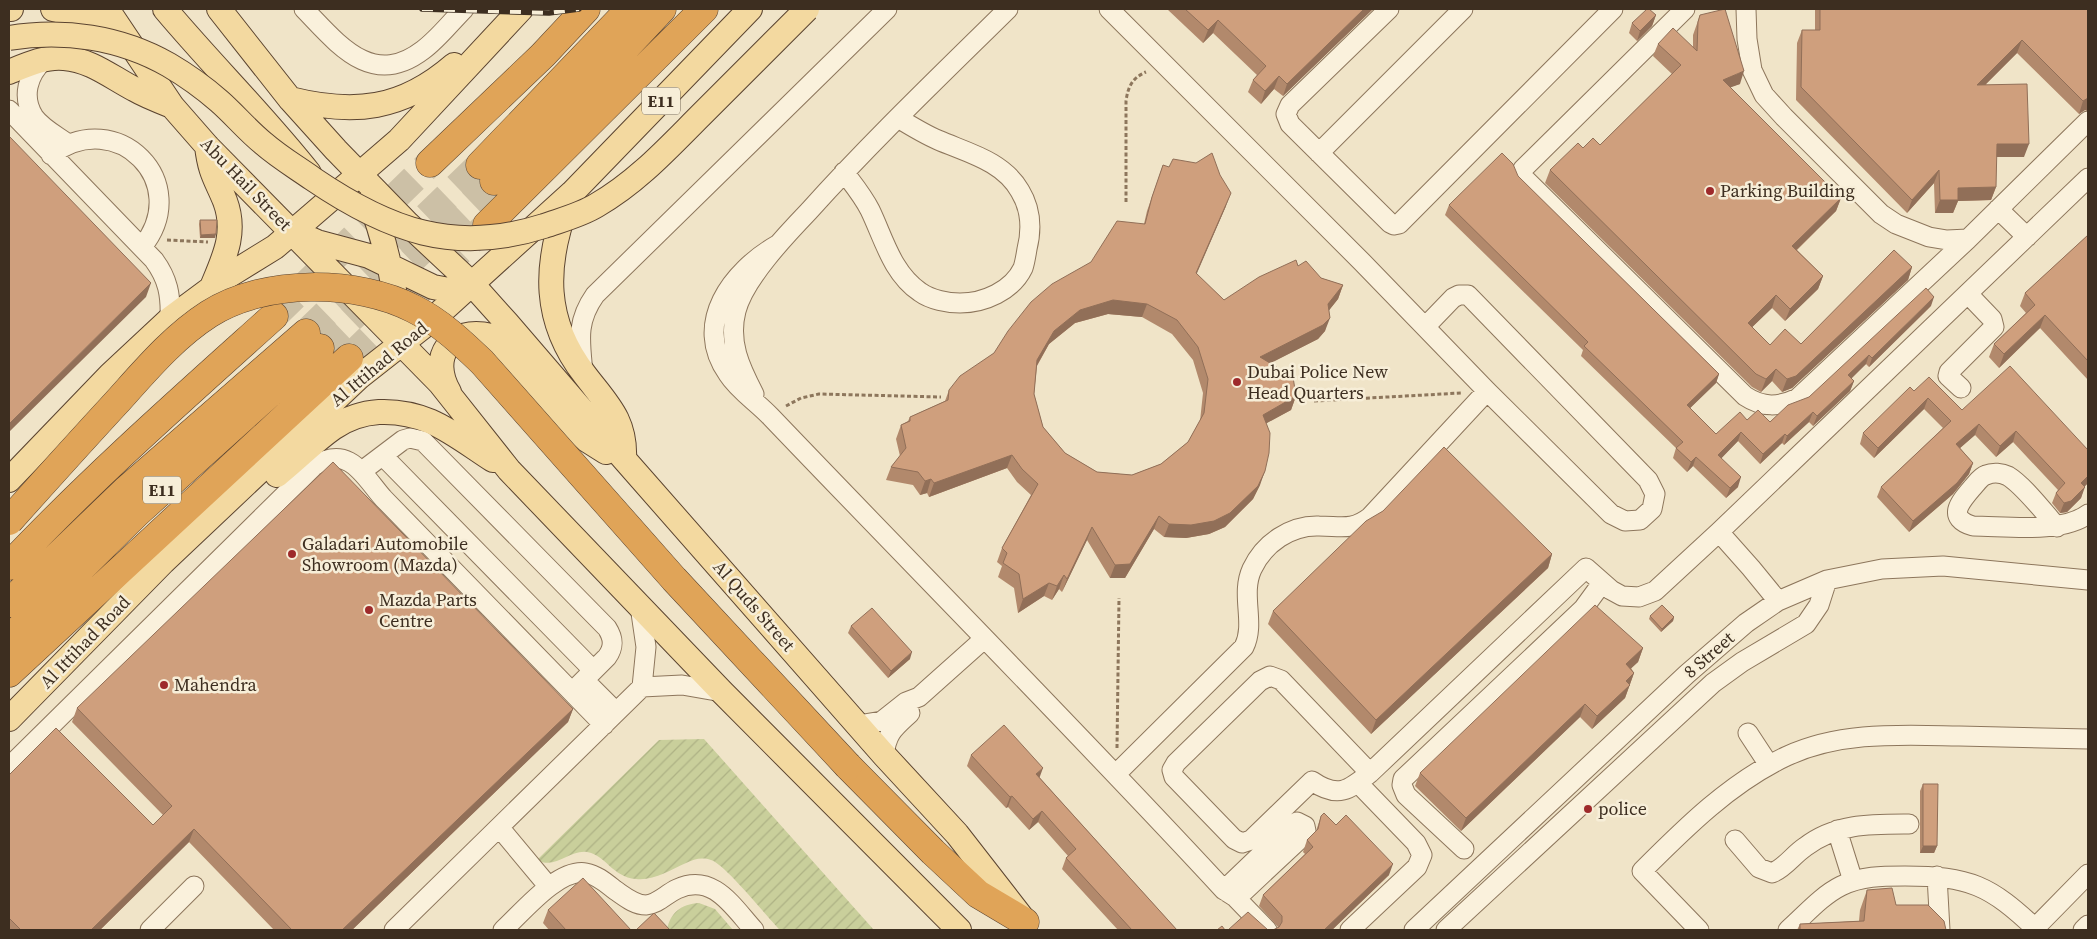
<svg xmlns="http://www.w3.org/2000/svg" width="2097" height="939" viewBox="0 0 2097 939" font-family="'Source Serif 4',serif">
  <defs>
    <pattern id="garden-furrows" width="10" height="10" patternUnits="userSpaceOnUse" patternTransform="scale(1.25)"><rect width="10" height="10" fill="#c9cf9b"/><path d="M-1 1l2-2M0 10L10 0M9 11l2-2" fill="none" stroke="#aeb285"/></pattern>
  </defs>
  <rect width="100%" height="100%" fill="#f0e4c8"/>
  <path fill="url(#garden-furrows)" d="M704,739L874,930H780C767,917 725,864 711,860C702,857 694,859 686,863C670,870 654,881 636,879C612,877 606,855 587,852C568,850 556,870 537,860L659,740Z
    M699,903L715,909L733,930H667C670,913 681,904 699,903Z"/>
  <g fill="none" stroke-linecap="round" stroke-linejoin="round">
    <path stroke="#ccc0a6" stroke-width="28" stroke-dasharray="28 14" stroke-linecap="butt" d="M274,316L430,163
      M306,333L480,165
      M320,348L494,181
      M349,358L487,225"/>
    <g stroke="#8d765c" stroke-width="21">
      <path id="minor" d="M304,9C338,44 372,89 423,50C438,39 451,22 464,9
        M1109,9L1362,262L1487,391L1611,514L1625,521L1640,520L1652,509L1655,494L1648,480L1468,295H1459L1453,298L1425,327
        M1389,9L1290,105L1286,114L1290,124L1390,223L1394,225L1399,224L1613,9
        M1685,9L1523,169L1521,173L1523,177L1745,396C1763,408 1779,407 1798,398L1968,239
        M1746,9L1747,39L1752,70L1764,95L1784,117L1881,214L1896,224L1929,237L1947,240L1968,239L2088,121
        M44,60C28,74 21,97 34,117C42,128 57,136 68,144
        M9,110L154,260C168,279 171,295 170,319
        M1319,153L1463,9
        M51,155C117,105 194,183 142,247
        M844,172C853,184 863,196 870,210C884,239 892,273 920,292C931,300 948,303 960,303C984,303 1012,291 1023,268C1025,262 1026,255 1027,249C1032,229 1031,209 1020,191C1003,161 968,153 938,140C924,134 911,126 898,118
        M1998,209L2027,237
        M777,245C732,271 692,323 728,374C739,391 757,402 771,417C922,575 1076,730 1224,890L1235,897L1241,894L1304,835L1306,831L1305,826L1297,822L1292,825L1224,890
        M583,372C580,341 576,322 595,295L887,9
        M1961,388L1948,376L1949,372L1994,327L1992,319L1968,294
        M754,394C740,367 728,342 736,311C744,279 786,235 809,211C872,141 941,75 1008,9
        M383,456L593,670
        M362,471L403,440L410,438L423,441L607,628C614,639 614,647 607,657L572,692
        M2057,527C2045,513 2023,485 2008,476C2002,473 1993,472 1986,475C1980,477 1976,484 1972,488C1960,502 1946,518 1973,526C2005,526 2062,534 2088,514
        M1719,532L1751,568L1778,601
        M584,680L616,712
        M642,687L682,685L722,692
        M858,725L882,721L906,702L919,697L984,639
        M1748,733L1769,765
        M884,755C887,732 894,728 910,713
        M9,767L314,466C349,444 363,475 383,498L604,725
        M1370,773L1281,680L1270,676L1260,681L1176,763L1172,770L1174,777L1234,839L1242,843L1251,840L1312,781C1338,799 1349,790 1370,773L1586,568L1611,590L1622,596L1639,597L1655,591L1719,532L2088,178
        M1116,774L1244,647C1256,623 1240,595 1252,569C1264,543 1291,525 1319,526C1341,526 1352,531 1370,517L1487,391
        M499,827L549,887
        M1837,830L1853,881
        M1735,840L1759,868L1772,873C1785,868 1793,855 1805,847C1836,823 1872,824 1909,824
        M1464,849L1406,795L1402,785L1403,779L1583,609L1602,583
        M1937,876L1940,930
        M1235,897L1267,930
        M2035,928L2088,874
        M150,930L194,886
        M394,930L642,687L646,647L640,606
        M503,930C522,913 558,868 586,873C597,875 606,883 615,890C624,896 634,905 646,905C658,904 666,894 677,889C713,872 733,907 754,930
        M1350,930L1417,867L1422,855L1416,843L1358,783
        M1414,930L1687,674L1746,623L1778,601L1827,580L1882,569L1943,566L2088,580
        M1446,930L1713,683L1742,662L1806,624L1819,605L1827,580
        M1699,930L1642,871C1685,828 1731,782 1787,756C1841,731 1901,735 1959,736C2002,737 2045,738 2088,739
        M1788,930C1805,915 1821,896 1841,886C1861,876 1882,876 1905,876C1969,876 1990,885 2037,930
        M2083,930L2088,925"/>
    </g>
    <g stroke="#5b4430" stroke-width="26">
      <path id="major" d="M9,9H11
        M53,9L83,17L125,38
        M107,9L172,106L207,146L440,383L509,470L722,692L959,930
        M165,9C212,65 264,116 309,173
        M219,9L290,99L336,150L408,224L472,284L507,323L624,459L884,755L957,834L1023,919
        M9,72C26,65 46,56 64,58C91,60 111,77 134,89C146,96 159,101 172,106
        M290,99C354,115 402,110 454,65
        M207,146C210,173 216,179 225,201C237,233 224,258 212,287
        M370,201C388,248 397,295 401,345
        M567,204C544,266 543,321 585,375C607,404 626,420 624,459
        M299,234L317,242L369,256L433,287L449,290L472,284
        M449,392C429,357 450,326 491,336L577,431L587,440L606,452
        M277,475C296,460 313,442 333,428C346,419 363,413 379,412C428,410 454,435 493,460
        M9,480L110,375L170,319L228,276L275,247L399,140L521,9
        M9,719L163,562L359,377L434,318L572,193L750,9"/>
    </g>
    <g stroke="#5b4430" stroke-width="29">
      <path id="highway" d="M430,163L543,55L586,9
        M480,165L630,9
        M494,181L597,78L662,9
        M487,225L704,9
        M9,566C92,478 184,397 274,316
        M9,603L126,490L306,333
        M9,639L137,513L320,348
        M9,673L349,358
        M848,766L933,852L978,894L1025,922"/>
    </g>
    <path stroke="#8d765c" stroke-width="3" stroke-dasharray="4 2.5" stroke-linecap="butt" d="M1126,202V101C1128,87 1132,78 1146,72
      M167,240L208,242
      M1314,401L1461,393
      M786,406L801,398L819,394L941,397
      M1117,748L1119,598"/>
    <use href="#minor" stroke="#faf1dc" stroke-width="19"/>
    <use href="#major" stroke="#f3d9a0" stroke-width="24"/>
    <use href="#highway" stroke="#e0a458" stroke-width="28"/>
    <g stroke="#3d2e20" stroke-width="5.5">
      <path id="rail" d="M422,9L549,13L579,9"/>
    </g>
    <use href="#rail" stroke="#f7eed8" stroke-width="4" stroke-dasharray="11" stroke-linecap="butt"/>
    <g stroke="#5b4430" stroke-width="26" stroke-linecap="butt">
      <path id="major-bridge" d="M9,38C63,29 120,37 169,65C186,75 203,87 219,101C234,114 247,130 263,143C279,157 296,167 313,179C388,230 454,255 544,226C561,220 581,215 597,205C637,182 668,148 700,116C736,80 772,44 807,9"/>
    </g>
    <g stroke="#5b4430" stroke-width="29" stroke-linecap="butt">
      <path id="highway-bridge" d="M9,521C44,482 80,442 116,403C144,372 173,337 209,314C263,279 357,279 414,309C440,322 461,342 482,362L674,579L848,766"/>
    </g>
    <use href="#major-bridge" stroke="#f3d9a0" stroke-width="24"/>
    <use href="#highway-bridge" stroke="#e0a458" stroke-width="28"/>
  </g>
  <path fill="#b2896c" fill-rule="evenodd" d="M1167,9H1373L1283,96L1274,89L1261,104L1248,92L1253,80L1257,75L1213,33L1203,43Z
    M1815,9H2088V111L2085,110L2079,114L2017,53L1986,84L2024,157H1996V187L1991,200L1958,201L1953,213H1935L1934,183L1907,213L1796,100L1797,43L1802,30H1815Z
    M1656,15L1652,26L1637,41L1629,33L1632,23Z
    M1700,15L1740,84L1730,87L1841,198L1836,211L1797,250L1823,276L1818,289L1785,321L1772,308L1752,327L1770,345L1801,344L1912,267L1908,280L1792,388L1782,392L1772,381L1761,392L1752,387L1545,183L1550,170L1583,148L1600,145L1672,74L1653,56L1658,44L1693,47V35Z
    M1163,165L1226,206L1196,274L1224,300L1298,266L1321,278L1343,285L1338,299L1329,310L1325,331L1318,339L1270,363L1296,396L1291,410L1266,423L1260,485L1253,499L1225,527L1209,534L1186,538L1164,537L1154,529L1125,578H1110L1087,540L1062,592L1059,589L1052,600L1044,596L1018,613L1014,588L998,577L1002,566L997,562L1002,548L1031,495L1017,482L1007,468L929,497L927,493L920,495L913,485L886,480L891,467L900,456L896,439L901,425L908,421L910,417L945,401L949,390L994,353L1091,262L1144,224L1147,211ZM1108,314L1142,317L1172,334L1193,360L1203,393L1200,421L1188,442L1161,464L1132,475L1097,472L1065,453L1043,427L1034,394L1037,366L1049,344L1075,323Z
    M1518,176L1719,374L1716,383L1690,408L1716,434L1747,420L1770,422L1809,397L1931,306L1869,367L1866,364L1851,378L1854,381L1850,391L1813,426L1809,422L1784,445L1782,443L1760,464L1738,441L1721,458L1738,487L1726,498L1693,466L1687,472L1673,458L1676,448L1581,356L1583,350L1445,215L1449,205Z
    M200,220L215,238H200L199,224Z
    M2088,235V380L2040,328L1999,368L1989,357L1994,344L2026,313L2020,306L2025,293Z
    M1914,391L1962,410L2088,450V483L2084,487L2081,498L2067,512L2060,513L2052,503L2056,493L2058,490L2013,442L1996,457L1975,435L1960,448L1973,463L1969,474L1953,494L1909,532L1877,497L1881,487L1943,428L1924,409L1874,458L1860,444L1863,433Z
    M1383,511L1552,554L1548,568L1371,734L1268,624L1273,611Z
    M1650,616L1674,617L1673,621L1661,632L1649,619Z
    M851,626L910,659L888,678L848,633Z
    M1643,648L1638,662L1631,668L1634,673L1625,698L1592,729L1580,717L1461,831L1415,786L1420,773Z
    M77,708L573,709L568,722L352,930H274L189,842L100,930H9V775L153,825L163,815L72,722Z
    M971,755L1040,778L1177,930H1118L1062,869L1066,858L1068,856L1038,822L1029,830L1008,807L1006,808L967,766Z
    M1923,784L1937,846L1934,853H1920V791Z
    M1321,816L1336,825L1389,875L1332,930H1228H1273L1278,927L1259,906L1263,895L1305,854L1303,852L1307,840L1316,831Z
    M1867,890L1896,905L1946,930H1797L1800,924L1859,921L1860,910Z
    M548,910L631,930H549L543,923Z"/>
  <path fill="#916f58" d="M1364,9H1373L1283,96L1287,84Z
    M1656,15L1652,26L1637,41L1640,31Z
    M1218,20L1213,33L1203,43L1208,30Z
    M2022,40L2017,53L1972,98L1977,85Z
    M1744,71L1740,84L1718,92L1723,80Z
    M1279,76L1274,89L1261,104L1265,91Z
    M2088,98V111L2085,110L2079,114L2083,101Z
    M1997,144H2029L2024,157H1992Z
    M1939,170L1934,183L1907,213L1912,200Z
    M1996,187L1991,200L1958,201L1953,213H1935L1940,200L1958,188Z
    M1231,193L1226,206L1191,287L1196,273Z
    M1841,198L1836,211L1788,258L1792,246Z
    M216,234L215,238H200L201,235Z
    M1912,267L1908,280L1792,388L1782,392L1787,379Z
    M1823,276L1818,289L1785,321L1790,309Z
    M151,283L146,297L9,432V424Z
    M1343,285L1338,299L1323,318L1328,304Z
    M1776,295L1772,308L1743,336L1748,323Z
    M1934,297L1931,306L1869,367L1872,358Z
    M1113,300L1147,304L1142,317L1108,314L1075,323L1049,344L1032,374L1037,360L1054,331L1080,310Z
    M2045,315L2040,328L1999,368L2004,354Z
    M1330,318L1325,331L1318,339L1255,371L1260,357Z
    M1869,355L1866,364L1845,385L1848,375Z
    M1776,369L1772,381L1761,392L1766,379Z
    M1719,374L1716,383L1683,415L1687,405Z
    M1854,381L1850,391L1813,426L1817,416Z
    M1296,396L1291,410L1258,428L1263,415Z
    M1928,398L1924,409L1874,458L1878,448Z
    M1813,412L1809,422L1784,445L1787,436Z
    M1979,424L1975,435L1952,455L1956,444Z
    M2016,431L2013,442L1996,457L2000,446Z
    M1741,432L1738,441L1715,465L1718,455Z
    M1785,434L1782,443L1760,464L1763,454Z
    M1012,455L1007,468L929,497L934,483Z
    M1696,457L1693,466L1687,472L1691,462Z
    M1973,463L1969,474L1953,494L1909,532L1913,521Z
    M1265,471L1260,485L1253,499L1225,527L1209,534L1186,538L1164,537L1169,524Z
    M2088,476V483L2077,494L2081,483Z
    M1741,477L1738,487L1726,498L1730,488Z
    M931,479L927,493L920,495L925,481Z
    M2085,487L2081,498L2067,512L2060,513L2064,503Z
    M1159,516L1154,529L1125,578H1110L1115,565Z
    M1092,527L1087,540L1062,592L1067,579Z
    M1552,554L1548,568L1371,734L1376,720Z
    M1064,575L1059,589L1052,600L1057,586Z
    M1049,583L1044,596L1018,613L1023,599Z
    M1674,617L1673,621L1661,632L1662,629Z
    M1643,648L1638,662L1622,677L1626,664Z
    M912,652L910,659L888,678L891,671Z
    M1634,673L1625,698L1592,729L1597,716L1626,681Z
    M1585,704L1580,717L1461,831L1466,818Z
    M573,709L568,722L352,930H342Z
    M1043,768L1039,779L1036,774Z
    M1012,796L1008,807L1006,808L1010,797Z
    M1042,811L1038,822L1029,830L1033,819Z
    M194,829L189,842L100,930H91Z
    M1923,846H1937L1934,853H1920Z
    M1393,864L1389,875L1332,930H1324Z"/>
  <path fill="#cf9f7d" stroke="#916f58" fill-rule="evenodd" d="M1185,9H1364L1287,84L1279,76L1265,91L1253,80L1266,66L1218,20L1208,30Z
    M1647,9H1649L1656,15L1640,31L1632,23Z
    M1725,9L1744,71L1723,80L1841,198L1792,246L1823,276L1790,309L1776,295L1748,323L1770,345L1785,329L1801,344L1894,250L1912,267L1796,376L1787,379L1776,369L1766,379L1756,374L1550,170L1578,143L1583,148L1593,138L1600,145L1681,65L1658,44L1673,28L1697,51L1698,22L1700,15Z
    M1820,9H2088V98L2083,101L2022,40L1977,85L2027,84L2029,144H1997L1996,187L1958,188V200H1940L1939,170L1912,200L1801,87L1802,30H1820Z
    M9,136L151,283L9,424Z
    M1212,153L1220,175L1231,193L1196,273L1224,300L1259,277L1296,260L1298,266L1306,261L1321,278L1343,285L1328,304L1330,318L1323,325L1260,357L1293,377L1296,396L1263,415L1270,433L1269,453L1265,471L1258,486L1230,513L1214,521L1191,525L1169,524L1159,516L1130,564L1115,565L1092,527L1067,579L1064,575L1057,586L1049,583L1023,599L1019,574L1003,563L1007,553L1002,548L1038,484L1022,469L1012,455L934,483L931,479L925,481L918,472L891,467L906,448L901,425L910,421V417L948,400L949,390L960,376L994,353L1008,331L1031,302L1052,284L1091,262L1117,221L1145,224L1152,197L1163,165L1169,167L1173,159L1196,163ZM1113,300L1147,304L1177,320L1198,347L1208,379L1204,413L1188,442L1161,464L1132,475L1097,472L1065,453L1043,427L1034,394L1037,360L1054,331L1080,310Z
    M1502,153L1513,164L1518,176L1719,374L1687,405L1716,434L1740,412L1747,420L1758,410L1770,422L1788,405L1809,397L1926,288L1934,297L1872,358L1869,355L1848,375L1854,381L1817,416L1813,412L1787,436L1785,434L1763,454L1741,432L1718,455L1741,477L1730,488L1696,457L1691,462L1676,448L1683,442L1584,346L1588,342L1449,205Z
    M200,220H217L216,234L201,235Z
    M2088,235V361L2045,315L2004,354L1994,344L2035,305L2025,293Z
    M2010,366L2088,450V476L2081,483L2085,487L2071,501L2064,503L2056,493L2065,483L2016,431L2000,446L1979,424L1956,444L1973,463L1957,483L1913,521L1881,487L1951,421L1928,398L1878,448L1863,433L1910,387L1914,391L1929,377L1962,410Z
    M1444,447L1552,554L1376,720L1273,611L1366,521L1383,511Z
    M333,462L573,709L342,930H292L194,829L91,930H21L9,918V775L56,728L153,825L172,806L77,708Z
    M1595,605L1643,648L1626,664L1634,673L1626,681L1630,685L1597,716L1585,704L1466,818L1420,773Z
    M1662,605L1674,617L1662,629L1650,616Z
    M872,608L912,652L891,671L851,626Z
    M1004,725L1043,768L1036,774L1177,930H1132L1066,858L1076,849L1042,811L1033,819L1012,796L1010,797L971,755Z
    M1923,784H1938L1937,846H1923Z
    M1324,813L1336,825L1346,815L1393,864L1324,930H1228L1248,912L1268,930H1273L1279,927L1282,922V916L1263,895L1313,847L1307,840L1318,829L1321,816Z
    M583,878L631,930H566L548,910Z
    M1892,888L1896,905H1928L1944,921L1946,930H1800V924L1864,921L1867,890Z
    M654,913L670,930H636Z
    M1222,926L1225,930H1217Z"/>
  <g fill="#9e2a2b" stroke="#f7eed8" stroke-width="2">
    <circle cx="1710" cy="191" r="5"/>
    <circle cx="1237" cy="382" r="5"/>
    <circle cx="292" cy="554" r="5"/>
    <circle cx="369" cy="610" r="5"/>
    <circle cx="164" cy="685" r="5"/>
    <circle cx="1588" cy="809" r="5"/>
  </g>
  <g text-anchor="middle" stroke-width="5" stroke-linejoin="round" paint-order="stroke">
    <g fill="#f7eed8" stroke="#756857" stroke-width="1">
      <rect x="642" y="87.5" width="38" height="27" rx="4"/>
      <rect x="143" y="476.5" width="38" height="27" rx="4"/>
    </g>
    <g font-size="16" font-weight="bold" fill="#3d2e20">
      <text x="661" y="107">E11</text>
      <text x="162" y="496">E11</text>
    </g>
    <g font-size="18" fill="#3d2e20" stroke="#f7eed8">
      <text transform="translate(246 184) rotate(46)" y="6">Abu Hail Street</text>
      <text transform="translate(379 364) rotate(-40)" y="6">Al Ittihad Road</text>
      <text transform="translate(754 606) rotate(49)" y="6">Al Quds Street</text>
      <text transform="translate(85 642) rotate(-46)" y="6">Al Ittihad Road</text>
      <text transform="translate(1709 655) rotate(-41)" y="6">8 Street</text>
    </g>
    <g font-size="18" fill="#3d2e20" stroke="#f7eed8" text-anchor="start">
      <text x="1720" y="197">Parking Building</text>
      <text x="1247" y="378">Dubai Police New<tspan x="1247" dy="21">Head Quarters</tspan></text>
      <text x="302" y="550">Galadari Automobile<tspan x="302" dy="21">Showroom (Mazda)</tspan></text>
      <text x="379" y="606">Mazda Parts<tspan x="379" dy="21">Centre</tspan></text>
      <text x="174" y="691">Mahendra</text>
      <text x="1598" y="815">police</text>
    </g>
  </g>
  <rect width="2097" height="939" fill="none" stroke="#3d2e20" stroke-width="20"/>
</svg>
